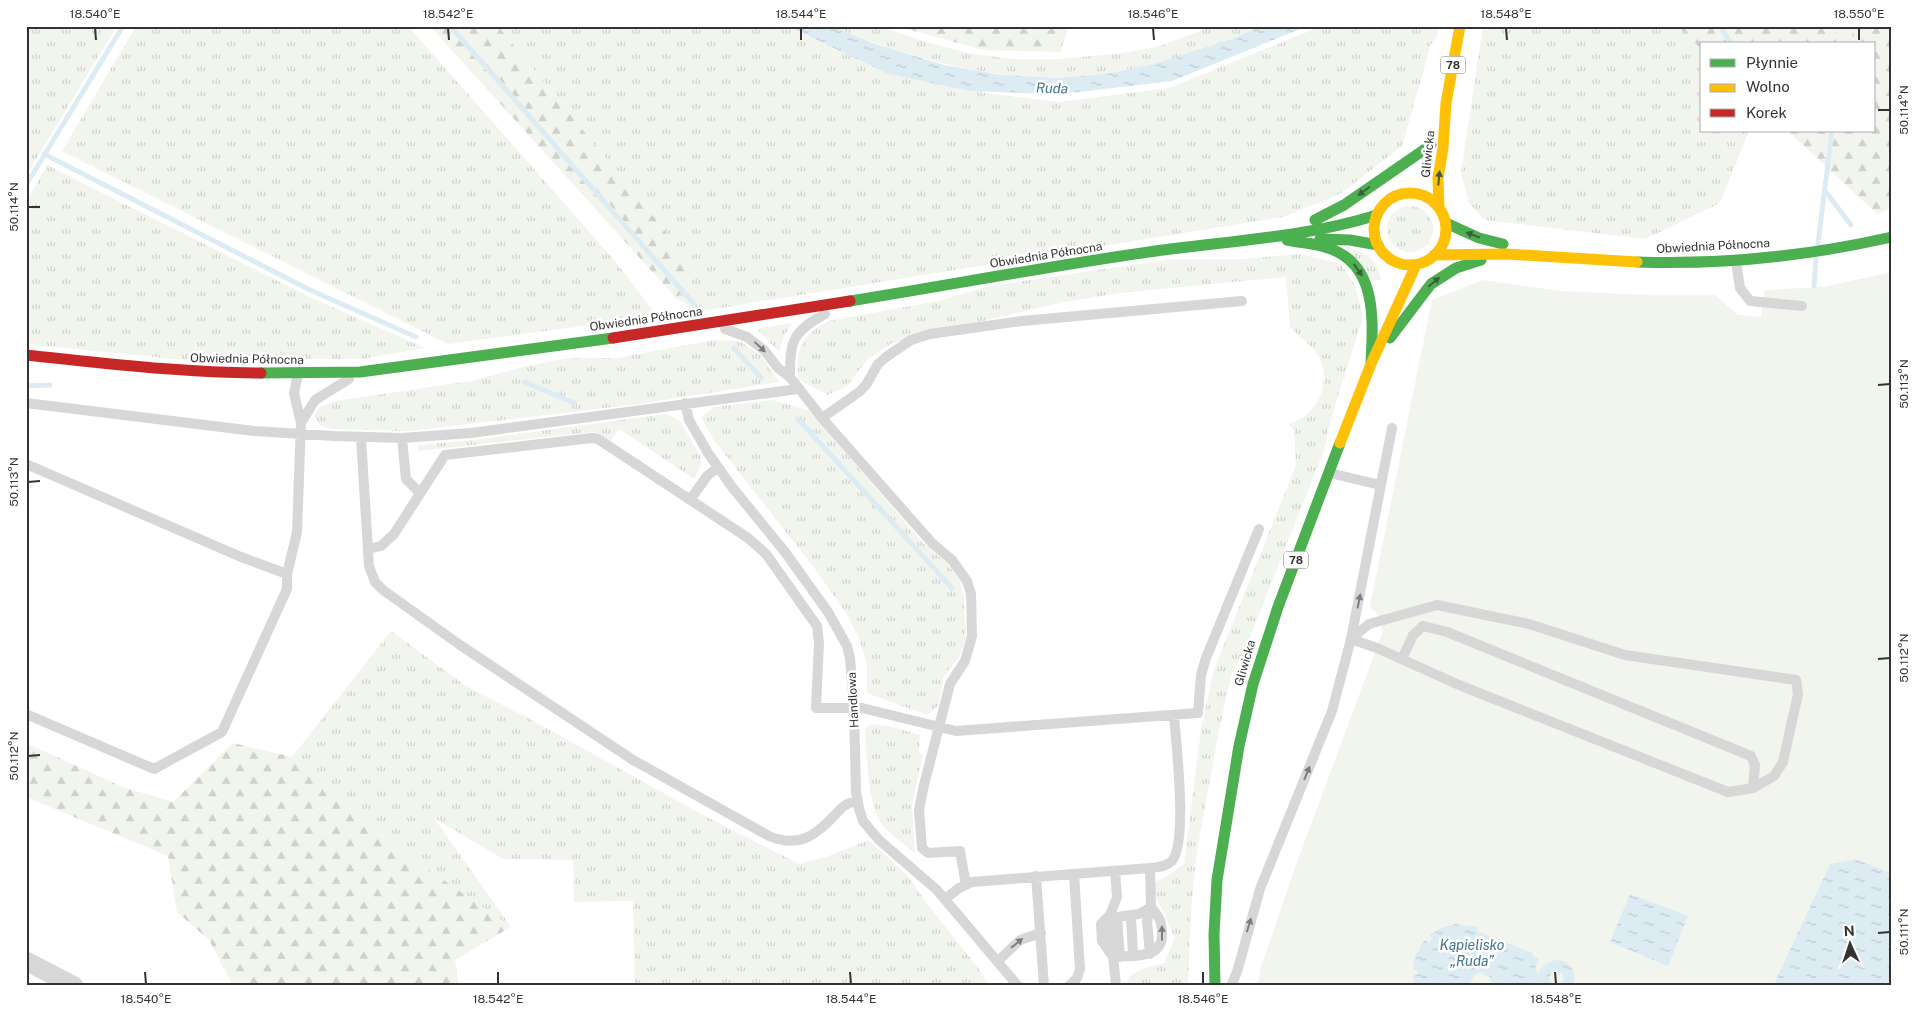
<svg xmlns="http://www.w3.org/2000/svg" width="1918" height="1012" viewBox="0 0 1918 1012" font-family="'Public Sans',sans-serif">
  <defs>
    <pattern id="grass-tufts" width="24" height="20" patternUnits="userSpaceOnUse" patternTransform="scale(1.25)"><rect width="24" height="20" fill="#f1f5ed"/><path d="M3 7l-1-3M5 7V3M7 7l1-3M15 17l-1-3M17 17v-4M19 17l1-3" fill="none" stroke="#cfd2cc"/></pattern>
    <pattern id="forest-firs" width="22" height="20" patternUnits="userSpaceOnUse" patternTransform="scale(1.25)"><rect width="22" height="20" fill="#f1f5ed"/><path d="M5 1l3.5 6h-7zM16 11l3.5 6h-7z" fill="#cfd2cc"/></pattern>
    <pattern id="cemetery-stones" width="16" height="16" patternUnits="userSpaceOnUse" patternTransform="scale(1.25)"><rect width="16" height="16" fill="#f1f5ed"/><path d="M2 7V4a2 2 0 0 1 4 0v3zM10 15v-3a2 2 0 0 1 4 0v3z" fill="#cfd2cc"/></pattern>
    <pattern id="water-ripples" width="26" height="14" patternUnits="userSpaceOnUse" patternTransform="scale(1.25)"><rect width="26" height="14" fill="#ddebf3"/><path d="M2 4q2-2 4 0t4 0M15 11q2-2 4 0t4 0" fill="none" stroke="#becad1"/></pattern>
  </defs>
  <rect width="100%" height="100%" fill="#fff"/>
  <path fill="url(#grass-tufts)" d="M30,26H117L26,176V31Z
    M136,26H408L615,261L657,316L448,344L62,151Z
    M498,26H788L888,74L970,91L1059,102L1169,88L1322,26H1439L1437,36L1431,44L1402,146L1340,194L1283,217L701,311L677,299L696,269Z
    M832,26H879L926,42L968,53L1012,59H1060L1123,53L1157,47L1213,26H1261C1197,53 1126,79 1056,78C978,77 904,56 832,26Z
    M1483,26H1677L1702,50V131H1749L1720,203L1645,239L1485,220L1469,203L1461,172Z
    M47,165L314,299L425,348L362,359H175L26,344V202Z
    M1387 229a23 23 0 1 1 46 0a23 23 0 1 1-46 0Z
    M1343,245C1363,253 1377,255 1381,280L1373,281Z
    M1300,254L1341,264L1355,285L1363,317L1333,412L1323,453L1248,642L1231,676L1219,730L1196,857L1191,914L1188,980L1185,986H1127L1129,977L1141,969L1164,963L1175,938L1150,884L1164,878L1184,864L1201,729L1214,670L1296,465L1294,430L1288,424C1318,417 1333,382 1318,355C1311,345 1298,336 1290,327L1286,277L1120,293L1059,303L892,343L868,359L846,387L827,395L798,379C796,348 801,335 829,321L938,301L989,286L1172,259H1244Z
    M792,323L784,336L779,352L757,329Z
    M714,340L739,341L761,355L779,382L639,404L409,431L332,429L319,425L314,416L320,407L336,401L471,381L527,366L569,358H617Z
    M773,400L810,411L923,543L947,563L960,581L964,601L966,638L959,657L944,676L938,706L927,715L867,693V664L859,638L846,613L815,569L713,439L701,417L714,407Z
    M665,414L673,417L681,423L701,457V465L694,479L619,429L611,441L593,432L418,451L417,446L420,445L474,440Z
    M391,631L466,686L528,718L703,815L799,864L826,857L869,840L909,877L925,901L978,968L989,986H635L633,901L574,902L573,860L503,859L434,818L511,927L385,839L292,757Z
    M871,724L888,726L920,735L919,753L923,755L912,805L915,853C906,846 885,830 880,821C867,800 867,754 865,729Z"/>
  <path fill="url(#forest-firs)" d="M430,26H498L696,269L677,299Z
    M897,26H1069L1060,52L983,50Z
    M1677,26H1892V208L1877,214L1788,131H1874V44H1702V50Z
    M26,743L123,787L173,802L233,743L292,757L385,839L511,927L455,960L459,986H233L209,940L177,912L168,856L26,797Z"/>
  <path fill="url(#cemetery-stones)" d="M1809,26H1853L1854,37Z"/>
  <path fill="#f1f5ed" d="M1892,272V873L1855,859L1830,864L1773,986H1258L1261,967L1297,862L1383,631L1378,615L1370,606L1432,300L1483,280L1560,291L1647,295H1715L1738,315L1761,317L1765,290L1823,287Z"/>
  <path fill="url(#water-ripples)" fill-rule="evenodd" d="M788,26H832L873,43L944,65L1002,75L1058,78L1106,74L1158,63L1231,39L1261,26H1308L1172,81L1080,92L1049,94L970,91L888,74Z
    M1855,859L1892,873V986H1773L1830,864Z
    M1630,894L1688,916L1668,966L1610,942Z
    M1455,924L1478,927L1477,932L1482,933L1533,953L1532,956L1539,958L1535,969L1538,974C1551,950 1581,960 1573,986H1541L1539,982L1538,986H1492L1490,977L1481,973L1474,976L1468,986H1415L1413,975H1417V970H1413C1413,963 1415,957 1417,951L1419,952L1420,950L1419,948L1426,939L1429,942L1432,939L1430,935L1439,929ZM1556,971L1563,974L1564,979L1561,984L1556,985L1552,984L1549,978L1552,972Z"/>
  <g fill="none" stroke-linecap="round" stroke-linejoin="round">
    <path stroke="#ddebf3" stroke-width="5" d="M450,26L694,304
      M1720,26L1731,44
      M44,154L308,289L416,337
      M26,185L123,26
      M1826,192L1851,225
      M1818,243L1832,131
      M1814,286L1816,259
      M734,348L761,378
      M525,382L574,403
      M26,386L50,385
      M798,419L952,588"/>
    <path stroke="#d7d7d7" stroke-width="10" d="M1736,261L1740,288L1750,301L1802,306
      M725,329L747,337L764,350L778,368L790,377L822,418L932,543L952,560L967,581L971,594L972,636L965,661L950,684L924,785L919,810L922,848L928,853L960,851L966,885
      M790,377C790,341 792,332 825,314
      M26,403L254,431L334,436L402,438L471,433L798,389
      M685,403L689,420L708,453L732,487L785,552L828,612L847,646L850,658L854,708L856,792L859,808L863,821L879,840L937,890L1018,986
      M822,418L859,392L866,385L878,364L886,357L911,340L930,334L1022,321L1242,301
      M301,423L315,400L349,379
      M361,438L369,566L375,582L383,590L460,645L633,760L769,836C798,848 814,837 835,815C842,807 846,803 857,801
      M402,438L406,479L420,493
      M26,464L241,557L287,574
      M1330,473L1380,485
      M690,500L707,476L718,467
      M368,549L381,546L394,534L445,455L592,438L598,439L748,538L766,554L817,626L819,643L816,708H862L956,731L1198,713L1201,675L1206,658L1259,529
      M1402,659L1413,635L1423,626L1447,632L1751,756L1755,765L1753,788L1728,792L1459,685L1377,648L1351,639L1369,624L1437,605L1529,624L1625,655L1796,680L1798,694L1783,762L1774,776L1753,788
      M26,714L154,769L222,732L287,589V574L297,532L301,423L294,393L298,374
      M1115,871L1117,897L1110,915V924L1116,986
      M1036,876L1044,986
      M945,899L959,888L972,882L1150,868C1158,867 1166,867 1172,861C1188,841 1176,743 1174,715
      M1110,915L1101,924L1102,941L1113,957C1131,955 1162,960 1162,935C1162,920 1159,917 1151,907L1139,914L1117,917L1120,957
      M1131,916L1133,956
      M1150,954L1147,921L1151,907L1150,868
      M998,961L1020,940L1041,933
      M1069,986L1077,978L1080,969L1074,874
      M1231,986L1237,972L1260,889L1332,711L1351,639L1392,428"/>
    <path stroke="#d7d7d7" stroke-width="19" d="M26,961L74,986"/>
    <path stroke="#4caf50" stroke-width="11" d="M1315,220L1344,205L1431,145
      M1446,223L1479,238L1503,244
      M1320,239L1350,240L1378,245
      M1287,240C1301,243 1315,243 1328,248C1378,264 1373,321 1371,363
      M1637,262C1723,265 1808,256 1892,237
      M850,301C950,285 1049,266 1149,252C1225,241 1304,238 1377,215
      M1390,338L1431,284L1456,268L1481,260
      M261,373L360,372L613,338
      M1215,986L1214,934L1217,880L1239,746L1253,684L1278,607L1340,443"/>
    <path stroke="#ffc107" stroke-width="11" d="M1374 229a36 36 0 1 1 72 0a36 36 0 1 1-72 0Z
      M1439,208L1438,178L1443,148L1446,103L1460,26
      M1434,255L1506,254L1637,262
      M1340,443L1371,364L1416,265"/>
    <path stroke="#c62828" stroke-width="11" d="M613,338L850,301
      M26,355C104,363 183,373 261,373"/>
  </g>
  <defs><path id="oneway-solid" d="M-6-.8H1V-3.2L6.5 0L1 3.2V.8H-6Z" transform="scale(1.25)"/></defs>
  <g fill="#3c5e3d">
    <use href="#oneway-solid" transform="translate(1439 178) rotate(-84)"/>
    <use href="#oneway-solid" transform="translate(1364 191) rotate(143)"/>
    <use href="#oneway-solid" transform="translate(1473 235) rotate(-159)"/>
    <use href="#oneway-solid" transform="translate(1358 270) rotate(54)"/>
    <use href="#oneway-solid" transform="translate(1434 282) rotate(-40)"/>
  </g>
  <g fill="#7d7d7d">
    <use href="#oneway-solid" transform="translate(760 347) rotate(43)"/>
    <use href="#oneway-solid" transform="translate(1359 601) rotate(-79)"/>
    <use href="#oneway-solid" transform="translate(1307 773) rotate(-68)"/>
    <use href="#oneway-solid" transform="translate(1249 925) rotate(-73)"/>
    <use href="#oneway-solid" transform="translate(1162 933) rotate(-90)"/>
    <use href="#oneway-solid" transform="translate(1017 943) rotate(-39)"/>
  </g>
  <path fill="none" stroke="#333" stroke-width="2" d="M95,28L96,40M448,28L449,40M801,28V40M1153,28L1154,40M1506,28L1507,40M1859,28V40M1878,110H1890M28,207H40M1878,385L1890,384M28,482L40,481M1878,659L1890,658M28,756L40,755M1878,933L1890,932M145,972L146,984M498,972V984M850,972L851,984M1203,972V984M1555,972L1556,984"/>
  <g text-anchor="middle" stroke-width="5" stroke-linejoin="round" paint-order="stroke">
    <g fill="#fff" stroke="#707070" stroke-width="1">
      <rect x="1440.5" y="56.5" width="25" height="17" rx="4"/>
      <rect x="1283.5" y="551.5" width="25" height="17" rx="4"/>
    </g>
    <g font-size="11" font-weight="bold" fill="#333">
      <text x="1453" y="69">78</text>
      <text x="1296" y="564">78</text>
    </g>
    <g font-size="12" fill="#333" stroke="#fff">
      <text transform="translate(1428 154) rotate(-84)" y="4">Gliwicka</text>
      <text transform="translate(1713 246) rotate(-3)" y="4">Obwiednia Północna</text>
      <text transform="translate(1046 255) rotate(-9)" y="4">Obwiednia Północna</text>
      <text transform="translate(646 319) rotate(-8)" y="4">Obwiednia Północna</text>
      <text transform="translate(247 359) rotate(1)" y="4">Obwiednia Północna</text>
      <text transform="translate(1245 663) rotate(-74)" y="4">Gliwicka</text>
      <text transform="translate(853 700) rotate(-93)" y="4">Handlowa</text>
    </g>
    <g font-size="14" font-style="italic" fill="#3f7597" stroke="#fff">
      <text transform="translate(1052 88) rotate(2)" y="5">Ruda</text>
      <text x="1472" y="950">Kąpielisko<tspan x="1472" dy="16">„Ruda”</tspan></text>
    </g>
  </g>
  <rect width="1918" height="1012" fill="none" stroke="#ffffff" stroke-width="55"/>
  <rect x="1700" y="42" width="175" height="90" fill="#ffffff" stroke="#adadad"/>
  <rect x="1710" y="59" width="25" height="8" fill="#4caf50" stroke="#adadad"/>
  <text x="1746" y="68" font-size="15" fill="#333333">Płynnie</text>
  <rect x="1710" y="84" width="25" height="8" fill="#ffc107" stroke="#adadad"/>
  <text x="1746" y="92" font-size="15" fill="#333333">Wolno</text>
  <rect x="1710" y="109" width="25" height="8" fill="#c62828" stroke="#adadad"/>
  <text x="1746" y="118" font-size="15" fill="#333333">Korek</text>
  <g transform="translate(1850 944) rotate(357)" stroke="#ffffff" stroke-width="4" paint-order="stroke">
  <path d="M0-4L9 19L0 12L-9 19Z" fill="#333333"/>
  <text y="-8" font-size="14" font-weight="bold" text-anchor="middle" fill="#333333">N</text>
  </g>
  <rect x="28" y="28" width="1862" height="956" fill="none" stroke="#333" stroke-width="2"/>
  <g font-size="12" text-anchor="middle" fill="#333">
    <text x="95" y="18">18.540°E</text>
    <text x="448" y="18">18.542°E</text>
    <text x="801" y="18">18.544°E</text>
    <text x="1153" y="18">18.546°E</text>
    <text x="1506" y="18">18.548°E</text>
    <text x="1859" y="18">18.550°E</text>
    <text transform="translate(1904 110) rotate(-90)" y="4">50.114°N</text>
    <text transform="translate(14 207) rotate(-90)" y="4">50.114°N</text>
    <text transform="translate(1904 384) rotate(-90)" y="4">50.113°N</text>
    <text transform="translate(14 482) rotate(-90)" y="4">50.113°N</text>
    <text transform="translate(1904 658) rotate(-90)" y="4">50.112°N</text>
    <text transform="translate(14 756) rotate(-90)" y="4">50.112°N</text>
    <text transform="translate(1904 932) rotate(-90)" y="4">50.111°N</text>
    <text x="146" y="1003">18.540°E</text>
    <text x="498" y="1003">18.542°E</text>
    <text x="851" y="1003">18.544°E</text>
    <text x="1203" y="1003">18.546°E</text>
    <text x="1556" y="1003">18.548°E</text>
  </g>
</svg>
